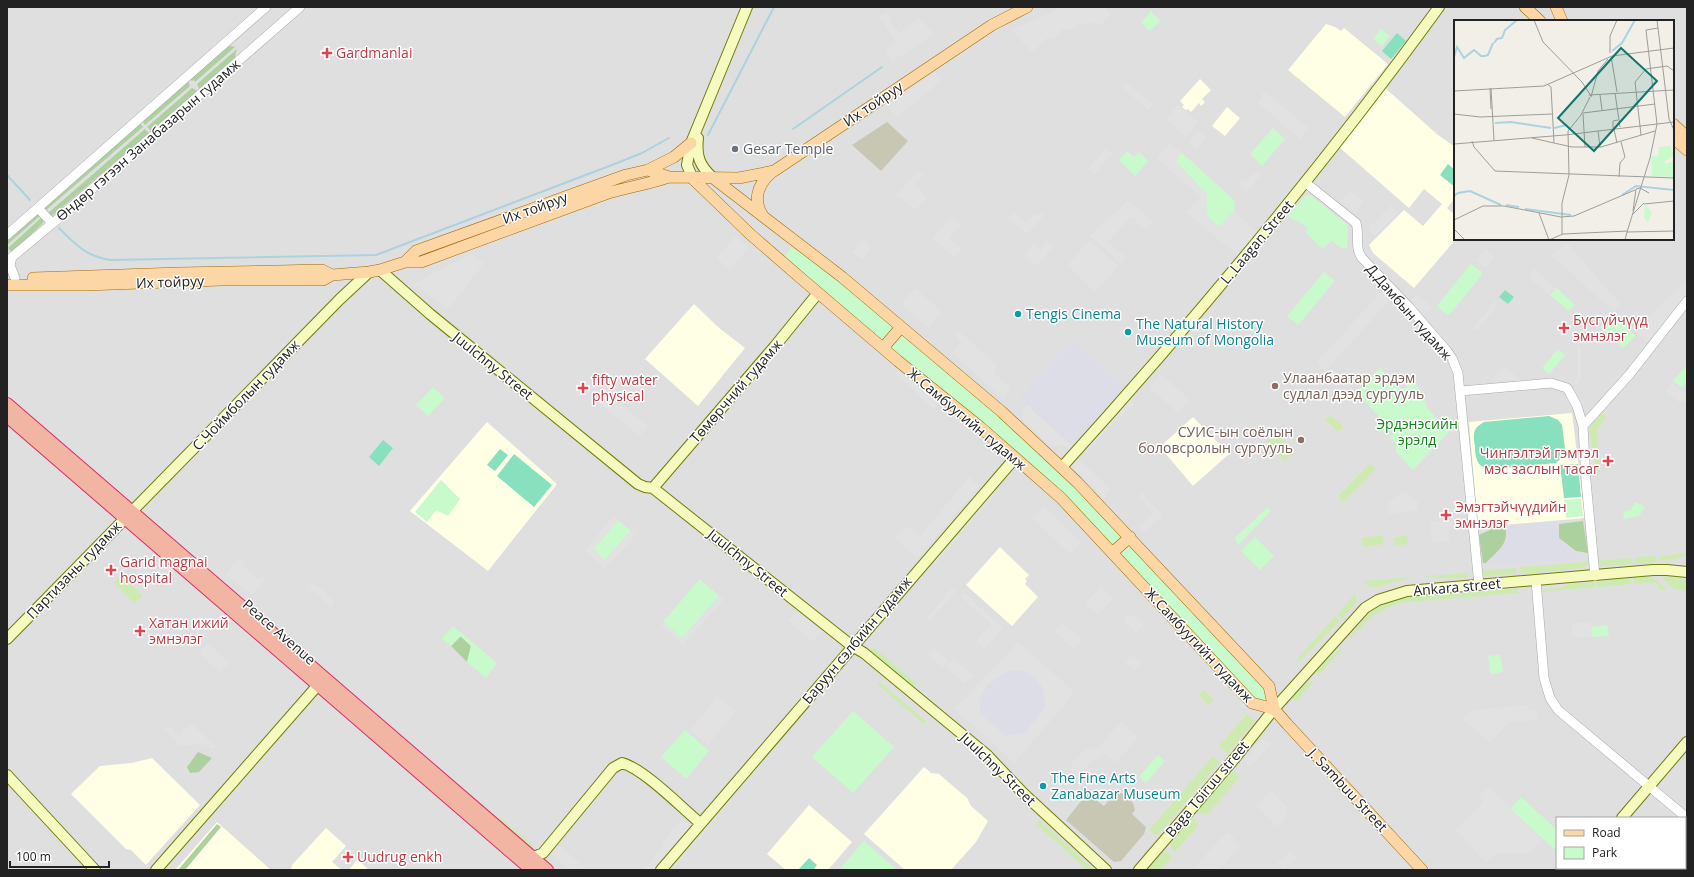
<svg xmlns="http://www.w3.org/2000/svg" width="1694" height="877" viewBox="0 0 1694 877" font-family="'Open Sans',sans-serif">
  <rect width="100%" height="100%" fill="#f2efe9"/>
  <path fill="#e0dfdf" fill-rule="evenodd" d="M7,7H1687V870H7ZM1455,21H1673V239H1455ZM1557,818H1685V868H1557Z"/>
  <path fill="#ffffe5" d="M1326,24L1335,27L1341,31L1344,28L1388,64L1345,117L1288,70Z
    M1200,79L1211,90L1202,99L1205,102L1201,106L1199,103L1191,112L1188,109L1186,110L1182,107L1184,105L1180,101Z
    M1384,87L1438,135L1455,147V198L1447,208L1455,215L1456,239L1414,288L1373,253L1369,245L1404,210L1423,226L1442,204L1424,189L1409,208L1339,147Z
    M1227,107L1240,118L1225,136L1212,126Z
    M694,304L718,327L745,348L698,406L645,359Z
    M1572,413L1585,518L1478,527L1469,422Z
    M1193,417L1229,454L1193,486L1160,447Z
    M487,422L557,484L488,571L410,511Z
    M1000,547L1029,575L1025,579L1027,581L1025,584L1038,597L1012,626L966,585Z
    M152,758L200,805L146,865L131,850L126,849L71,794L100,766L132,763Z
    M924,767L931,773L939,774L967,798L971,806L988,821L976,842L951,870H905L864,834Z
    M809,805L852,842L828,870H786L767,854Z
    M217,822L271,870H175Z
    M326,828L346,846L332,862L342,870H291L292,865Z
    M359,857L362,860L360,862L369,870H349Z"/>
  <path fill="#c7c7b4" d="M887,122L908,141L881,171L852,145Z
    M1118,790L1133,803L1135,810L1132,814L1146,827L1144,834L1121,861L1114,862L1066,820L1086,795L1088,794L1104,806Z"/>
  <path fill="#cdebb0" d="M1602,413L1606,418L1597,429L1600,473L1596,474L1589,426Z
    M1330,415L1343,426L1338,432L1325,420Z
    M1276,433L1295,452L1285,461L1266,442Z
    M1370,463L1376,469L1343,502L1338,496Z
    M1383,535L1384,544L1363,547L1362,538Z
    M1407,535L1408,544L1395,546L1394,538Z
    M1687,553V554L1677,559L1659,561V556Z
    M1656,556V562L1635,564V557Z
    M1632,558L1633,564L1602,566L1598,565L1595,561Z
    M1588,562L1586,566L1582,568L1521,574L1520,567Z
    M1516,568L1517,574L1485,576L1481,575L1479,571Z
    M1469,573L1467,578C1453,579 1440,577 1426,578V576Z
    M120,576L143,595L135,604L114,583Z
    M1665,576L1687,580V592L1673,588L1663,579Z
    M1411,577V578L1376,587H1372L1364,583L1366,581Z
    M1653,577L1666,589H1659L1658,586L1655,582L1634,584L1633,578Z
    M1630,578L1631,584L1598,587L1597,581Z
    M1595,582L1596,587L1542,592L1543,590L1560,588L1569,584Z
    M1518,588V593L1460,598L1459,593Z
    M1355,593L1357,601L1342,619L1337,615Z
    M1457,593L1458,598L1398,603L1372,616L1351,638L1350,637C1356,630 1361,622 1368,615C1388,592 1430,595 1457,593Z
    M1335,616L1340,621L1299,662L1296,660Z
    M871,648H874L916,683L912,688L903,680L898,673L869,650Z
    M1341,648L1342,649L1318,676L1317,669C1324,661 1334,656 1341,648Z
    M1310,681L1313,682L1297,701L1292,698L1306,683Z
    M880,682L926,721L924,724L878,685Z
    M1204,690L1214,700L1209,706L1199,695Z
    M1247,714L1255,721L1227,754L1219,746Z
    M1213,756L1220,762L1157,836L1149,830Z
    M1234,772L1240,777L1207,815L1196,812L1230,773Z
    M1193,816L1198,826L1175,852L1171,848V841Z
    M500,817L536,848L531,849L498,820Z
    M1039,820L1094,870H1087L1036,824Z
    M1166,852L1172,856L1171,858L1160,870H1147L1162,853Z"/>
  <path fill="#add19e" d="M231,46L235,47L195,82L194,80L192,81L190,79L228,47Z
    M237,49L235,58L199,89L197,84Z
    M188,81L190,86L145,125L142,121Z
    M192,88L198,91L151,131L147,127Z
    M140,123L143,127L45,211L43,207Z
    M145,129L149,133L52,216L47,214Z
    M36,213L41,215L7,245V238Z
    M42,217L44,220L43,223L12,253L8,248Z
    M1583,521L1588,553L1576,551L1559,538V524Z
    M1505,526C1510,544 1497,551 1486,563H1483L1479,535L1496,527Z
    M460,636L471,646L467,662L451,646Z
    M198,752L212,758L199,772L190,773L187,767Z
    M217,824L221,827L185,870H178Z"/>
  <path fill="#c8facc" d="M1151,11L1160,21L1150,31L1141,23Z
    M1381,29L1390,36L1382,46L1373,39Z
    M1273,128L1285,139L1262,166L1250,154Z
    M1127,151L1134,157L1139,152L1148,161L1135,176L1119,160Z
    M1181,152L1235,201L1234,211L1219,227L1208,217L1206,207L1207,194L1176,162Z
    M1306,195L1311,196L1348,225L1347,248H1342L1331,241L1323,249L1306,233L1308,229L1299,221L1293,220L1288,216Z
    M792,247L821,266L984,403L1072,482L1267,687L1268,700L1265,702H1258L1122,558L875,335L784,257Z
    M1471,264L1482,272L1481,276L1450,314L1447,315L1437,306Z
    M1324,272L1335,281L1298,325L1287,316Z
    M1557,288L1575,305L1569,311L1550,295Z
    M1613,313L1636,336L1623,348L1600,327Z
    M1558,349L1565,355L1549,374L1542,368Z
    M1686,366L1687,382L1682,388L1673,381Z
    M1380,368L1403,390L1412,380L1420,389L1428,409L1449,432L1413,470L1396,452V444L1390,437L1394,433L1356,392Z
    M433,387L445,398L428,416L416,405Z
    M441,480L460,499L448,516L436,510L427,522L415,512Z
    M1581,499L1583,516L1566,518L1564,500Z
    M1636,502L1645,507L1639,516L1624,519L1623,512L1630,510Z
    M1268,507L1271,511L1238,545L1235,538Z
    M618,520L631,531L604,560L594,549Z
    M1255,537L1274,556L1260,570L1241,551Z
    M700,579L719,596L682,638L663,622Z
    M1607,625L1609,636L1592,637L1591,627Z
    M453,626L497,663L486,678L467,662L471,646L461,636L451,646L442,639Z
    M1500,655L1503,672L1491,674L1488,656Z
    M853,711L894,747L853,793L812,757Z
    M685,730L709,751L686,779L661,757Z
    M1158,755L1165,761L1146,783L1139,777Z
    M1521,797L1557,830V846L1554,849L1510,809Z
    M864,841L897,870H839Z"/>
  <path fill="#88e0be" d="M1397,33L1406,41L1391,59L1382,51Z
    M1448,164L1455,170V187L1440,175Z
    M1505,290L1514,297L1508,304L1499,297Z
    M1549,416L1558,420L1562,425L1565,449L1563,456L1556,463L1490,469C1477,468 1475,457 1475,446C1474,441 1473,435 1475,430C1477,426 1481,424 1484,422Z
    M383,440L393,448L379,466L369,457Z
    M500,449L508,455L495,471L487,465Z
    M514,454L552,485L534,507L497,476Z
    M1578,464L1581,497L1564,498L1560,465Z
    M809,858L817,865L813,870H798Z"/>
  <path fill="#e2e2e2" d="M1063,7H1105L1111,13L1101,26L1095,23L1079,24L1073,29H1063L1054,39L1048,37L1032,52L1011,30Z
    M886,12L889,15L890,21L899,33L920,18L934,35L892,61L885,50L896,42L879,17Z
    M935,72L942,80L897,117L887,106Z
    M1127,82L1153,105L1148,110L1122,87Z
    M1264,91L1309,128L1300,139L1258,103Z
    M1178,105L1198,122L1186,137L1166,119Z
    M1198,130L1206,138L1197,149L1188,142Z
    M1170,143L1181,152L1176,162L1207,194L1206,207L1208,217L1219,227L1234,211L1257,233L1237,255L1187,213L1200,197L1157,158Z
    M1106,148L1112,153L1094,175L1088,169Z
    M918,170L923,174L914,185L927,197L915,210L896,195Z
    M1256,170L1262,174L1247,192L1239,185L1244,178L1246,181Z
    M1350,190L1364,202L1355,213L1341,201Z
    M1128,200L1153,222L1145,229L1131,217L1108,241L1126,258L1121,263L1090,236Z
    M1391,205L1398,213L1375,236L1368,229Z
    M1013,212L1025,223L1033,214L1046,213L1027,234L1008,219Z
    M952,217L961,225L949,238L962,249L955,258L932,238Z
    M735,236L749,248L730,270L717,258Z
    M863,239L870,246L868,248L870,250L862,260L852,252Z
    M1089,240L1119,266L1095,292L1068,265Z
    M1045,241L1054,246L1037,266L1024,256L1033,243L1041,250Z
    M1567,243L1621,305L1613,311L1551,255Z
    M1486,248L1495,257L1485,268L1476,260Z
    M472,254L484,263L448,310L414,283Z
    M1533,268L1555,288L1548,294L1529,278L1533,272Z
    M1687,280V297L1646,342L1635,331Z
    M915,288L942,312L928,328L901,304Z
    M1383,290L1392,298L1325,371L1316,363Z
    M1417,294L1432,307L1424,315L1410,301Z
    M1496,300V308L1478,329H1472Z
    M957,330L997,365L993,372L1011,389L1003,398L952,353L961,343L955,334Z
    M1577,346L1581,347V372L1580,381L1575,385L1578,372Z
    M1505,366L1522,382L1491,380Z
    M897,368L938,403L934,409L895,374Z
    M1161,374L1190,400L1178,413L1149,387Z
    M1672,383L1687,395V404L1683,401L1681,404L1666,391Z
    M603,390L648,426L640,436L595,400Z
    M1134,393L1133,405L1117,421H1115L1086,453L1081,452Z
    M1027,405L1074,447L1070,451L1063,444L1053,448L1023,420L1022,412Z
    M1593,448L1596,474L1591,476L1588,449Z
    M1077,458L1111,489L1104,498L1072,467V464Z
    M969,477L979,486L918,558L895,538L907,526L920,536Z
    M992,490L994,496L962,533L958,529Z
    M1405,491L1418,502L1419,510L1388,514L1389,501Z
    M1142,493L1163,515L1143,533L1138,527L1153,513L1138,497Z
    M1043,506L1081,542L1070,554L1032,518Z
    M613,516L618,520L594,549L604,560L631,531L635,536L605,569L585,550Z
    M1448,521L1450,541L1432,542L1430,522Z
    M956,532L961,536L936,564L931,560Z
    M240,557L245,561L242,565L258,579L261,576L266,579L252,595L226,574Z
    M314,583L335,602L330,608L309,587Z
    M1101,587L1113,599L1097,615L1085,603Z
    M952,588L956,591L930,621L927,618Z
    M964,593L1003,628L984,649L976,641L991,624L961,597Z
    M719,596L724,599L683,645L661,625L663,622L682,638Z
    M797,610L821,632L812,642L788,620Z
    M1128,614L1132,618L1135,616L1144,625L1136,633L1123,619Z
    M1590,622L1591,637H1572V623Z
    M1063,623L1082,640L1074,649L1055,632Z
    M1018,642L1073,691L1071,697L1014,763L955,709Z
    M207,643L230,663L221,673L199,653Z
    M934,648L948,660L942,667L928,655Z
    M1133,655L1142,663L1134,671L1125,662Z
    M953,658L973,675L965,684L946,667Z
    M717,696L736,711L708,745L690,730Z
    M1528,705L1529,710L1537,709L1539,719L1509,723L1490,743L1463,719L1472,710Z
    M1121,722L1138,738L1115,763L1105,754L1089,764L1076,777L1072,772V762L1086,748L1098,747Z
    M191,723L216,747L212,749L203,744L180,746L164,729L168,725L179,735Z
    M1263,739L1272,743L1250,767L1247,764V758Z
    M774,743L776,746L673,869L670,866Z
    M1489,786L1542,841L1530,853H1497L1487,863L1456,830L1483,802L1478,797Z
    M1272,791L1288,808L1284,820L1277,827L1256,805Z
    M682,819L691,825L655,870H644L662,848V843Z
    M1227,832L1241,845L1219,870H1200L1195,866Z
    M560,846L588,870H569L552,855Z
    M1290,851L1297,858L1284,870L1277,863Z"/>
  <path fill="#dddde8" d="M1071,339L1127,387L1074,447L1019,398Z
    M1556,521L1558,539L1586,559L1485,565L1507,542L1508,526Z
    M1014,670L1026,672L1038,681L1043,689L1045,703L1043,710L1025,733L1006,736L980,714L979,700L987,686L998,677L1007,671Z"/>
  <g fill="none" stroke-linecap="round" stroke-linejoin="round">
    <path stroke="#aad3df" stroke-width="2" d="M793,129L882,67
      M708,135L774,7
      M7,175L30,200
      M59,228C76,245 87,257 111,260L376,255L612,165L642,153L669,138"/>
    <g stroke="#a9a9a9" stroke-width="10">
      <path id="tertiary" d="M1306,183L1356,223C1360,236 1354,247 1362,258L1409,307L1447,351L1452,358L1458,373L1479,585
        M38,208L52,223
        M7,235L266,7
        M15,278L10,265L12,257L59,218L300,7
        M1461,391L1551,383L1567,388L1570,393L1577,406L1583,426
        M1595,576L1586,481L1583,426L1629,375L1687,301
        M1536,580L1544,678L1550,698L1558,710L1687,818"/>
    </g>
    <g stroke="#707d05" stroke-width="12">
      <path id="secondary" d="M698,138C696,156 699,165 713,178
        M693,179L687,165L691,143L747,7
        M380,270L430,314L638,484L645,487L653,488L852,646L864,653L986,754L1023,793L1106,870
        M1062,467C1195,320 1322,168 1439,7
        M653,488L775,346L818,293
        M7,639L340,299L369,272
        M7,775L95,870
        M1622,818L1687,742
        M530,856H536L543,853L613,768L622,763C644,769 681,807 700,823
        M156,870L318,685
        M661,870L1015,458
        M1139,870L1235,758L1274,709L1365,608L1378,600L1407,591L1653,570H1667L1687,572
        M1577,870L1579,868"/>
    </g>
    <g stroke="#a06b00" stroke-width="12">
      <path id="primary" d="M1525,7L1540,21
        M1556,7L1562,21
        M1673,124L1687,137
        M1673,138L1687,150
        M648,170L674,157L691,143
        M713,178L842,277L1002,412L1077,482L1269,686L1274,709L1287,724L1422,870
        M693,179L750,234L803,280L898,361L980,427L1061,498L1252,703L1274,709
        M763,216C752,199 758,184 772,172
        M405,262L416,251L626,175L648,170L669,177L739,178L774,171L992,25L1027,7
        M33,278L179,273L322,270L332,275
        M7,285H86L221,280H323L332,275L369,272L380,270L405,262H421L608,193C628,187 649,184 669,177
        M883,348L901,327
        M1112,553L1130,537"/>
    </g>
    <g stroke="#dc2a67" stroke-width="14">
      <path id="trunk" d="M7,404L547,870
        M7,416L532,870"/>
    </g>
    <use href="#tertiary" stroke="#fff" stroke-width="9"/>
    <use href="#secondary" stroke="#f7fabf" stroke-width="10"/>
    <use href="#primary" stroke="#fcd6a4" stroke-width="11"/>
    <use href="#trunk" stroke="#f2b4a3" stroke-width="12"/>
  </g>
  <g fill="#e0444e" stroke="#fff" stroke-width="1.5">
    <path d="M325 47h4v4h4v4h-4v4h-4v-4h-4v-4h4z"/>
    <path d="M1562 322h4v4h4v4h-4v4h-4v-4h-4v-4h4z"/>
    <path d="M581 382h4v4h4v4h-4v4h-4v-4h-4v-4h4z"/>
    <path d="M1606 455h4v4h4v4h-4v4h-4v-4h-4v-4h4z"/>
    <path d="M1444 509h4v4h4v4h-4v4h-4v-4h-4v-4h4z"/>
    <path d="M109 564h4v4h4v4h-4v4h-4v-4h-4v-4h4z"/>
    <path d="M138 625h4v4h4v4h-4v4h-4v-4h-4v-4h4z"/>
    <path d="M346 851h4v4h4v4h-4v4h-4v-4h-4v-4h4z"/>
  </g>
  <circle fill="#6b7280" stroke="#fff" stroke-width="1.5" cx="735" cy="149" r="4"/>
  <g fill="#0f9aa8" stroke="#fff" stroke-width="1.5">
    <circle cx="1018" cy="314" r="4"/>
    <circle cx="1128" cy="332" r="4"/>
    <circle cx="1043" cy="786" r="4"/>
  </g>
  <g fill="#8d6e63" stroke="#fff" stroke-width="1.5">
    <circle cx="1275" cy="386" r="4"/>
    <circle cx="1301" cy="440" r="4"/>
  </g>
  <g text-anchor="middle" stroke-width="3" stroke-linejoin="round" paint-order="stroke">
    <g font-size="14" fill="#be3a42" stroke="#fff" text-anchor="start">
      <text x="336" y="58">Gardmanlai</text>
      <text x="1573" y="325">Бүсгүйчүүд<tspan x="1573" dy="16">эмнэлэг</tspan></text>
      <text x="592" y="385">fifty water<tspan x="592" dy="16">physical</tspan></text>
      <text x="1599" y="458" text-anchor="end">Чингэлтэй гэмтэл<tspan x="1599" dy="16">мэс заслын тасаг</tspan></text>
      <text x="1455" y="512">Эмэгтэйчүүдийн<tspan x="1455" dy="16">эмнэлэг</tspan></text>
      <text x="120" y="567">Garid magnai<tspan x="120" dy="16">hospital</tspan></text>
      <text x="149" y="628">Хатан ижий<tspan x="149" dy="16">эмнэлэг</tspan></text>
      <text x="357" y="862">Uudrug enkh</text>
    </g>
    <g font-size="14" fill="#222" stroke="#fff">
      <text transform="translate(873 104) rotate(-34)" y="5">Их тойруу</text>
      <text transform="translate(148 140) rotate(-41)" y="5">Өндөр гэгээн Занабазарын гудамж</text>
      <text transform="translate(535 208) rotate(-20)" y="5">Их тойруу</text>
      <text transform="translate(1257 242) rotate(-50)" y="5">L. Laagan Street</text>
      <text transform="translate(170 282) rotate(-2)" y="5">Их тойруу</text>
      <text transform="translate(1409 312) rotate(49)" y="5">Д.Дамбын гудамж</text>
      <text transform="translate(493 366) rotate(39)" y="5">Juulchny Street</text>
      <text transform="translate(736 391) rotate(-49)" y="5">Төмөрчний гудамж</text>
      <text transform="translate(246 395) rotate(-46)" y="5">С.Чоймболын гудамж</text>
      <text transform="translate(967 419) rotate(40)" y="5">Ж.Самбуугийн гудамж</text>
      <text transform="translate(748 563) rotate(39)" y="5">Juulchny Street</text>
      <text transform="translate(74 570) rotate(-46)" y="5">Партизаны гудамж</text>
      <text transform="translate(1457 587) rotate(-5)" y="5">Ankara street</text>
      <text transform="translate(279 632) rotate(41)" y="5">Peace Avenue</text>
      <text transform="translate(857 640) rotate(-50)" y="5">Баруун сэлбийн гудамж</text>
      <text transform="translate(1199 645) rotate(47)" y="5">Ж.Самбуугийн гудамж</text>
      <text transform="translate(998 769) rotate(44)" y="5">Juulchny Street</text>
      <text transform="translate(1207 789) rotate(-50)" y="5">Baga Toiruu street</text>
      <text transform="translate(1348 790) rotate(47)" y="5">J. Sambuu Street</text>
    </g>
    <g font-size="14" fill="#5b616d" stroke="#fff" text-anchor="start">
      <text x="743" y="154">Gesar Temple</text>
    </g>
    <g font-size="14" fill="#0d838f" stroke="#fff" text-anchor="start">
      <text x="1026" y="319">Tengis Cinema</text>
      <text x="1136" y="329">The Natural History<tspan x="1136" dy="16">Museum of Mongolia</tspan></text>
      <text x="1051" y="783">The Fine Arts<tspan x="1051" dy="16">Zanabazar Museum</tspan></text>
    </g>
    <g font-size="14" fill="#785e54" stroke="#fff" text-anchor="start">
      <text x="1283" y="383">Улаанбаатар эрдэм<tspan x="1283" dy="16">судлал дээд сургууль</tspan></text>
      <text x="1293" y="437" text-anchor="end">СУИС-ын соёлын<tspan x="1293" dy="16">боловсролын сургууль</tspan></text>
    </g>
    <g font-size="14" fill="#0c8416" stroke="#fff">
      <text x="1417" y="429">Эрдэнэсийн<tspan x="1417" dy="16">эрэлд</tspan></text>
    </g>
  </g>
  <g transform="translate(1454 20)">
    <rect width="220" height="220" fill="#f2efe9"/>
    <path d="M216,126L220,135L211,141V144L220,141V157L198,156L197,136L204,137L205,127ZM191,186H193L198,193L194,202L190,198Z" fill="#c8facc"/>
    <path fill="none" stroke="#aad3df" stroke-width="2" d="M40,23L43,19L48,18L51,10L63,0M158,31L168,23L181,0M0,37L3,27L10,38L20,30L27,36H31L34,35L39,23M41,103L57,102L97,108M100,108L113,105M168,175L182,166L220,170M0,176L4,173L16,171L47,185M52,185L65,187M71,189L117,195"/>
    <path fill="none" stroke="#9f9d99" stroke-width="1" d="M80,0L89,22L128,62L137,76M203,0L215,99L220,110M156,33V16L163,0M157,36L163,72M158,36L220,28M93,64L97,67L100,123M36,68L37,89M37,68L40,120M0,71L90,66L158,36M161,73L166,107M135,75L220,70M146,75L148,90M137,77L144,51L154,39M129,93L201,84M0,94L26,97L98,94M129,94L131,127M203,104L192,10L204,8M159,108V101L164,100M160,109L163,123M144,111L146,127M187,115L181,62L192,49L213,46L220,51M78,118L100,123M18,121L20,127L41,151L220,158M100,123L118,127H147L201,111M0,124L111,115L220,102M165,157L166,143L171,137L167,122M190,184L220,181M179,191L182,169L186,168L195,173M85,193L95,220M179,194L190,183M0,200L29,186H50L107,197L120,196L181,170M0,209L11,220M173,212L196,138L203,104M108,214V183L115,155L114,111L127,95L136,77M95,220L109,214L174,211M171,220L173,212L220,211"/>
    <path fill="#0f766e" fill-opacity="0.15" stroke="#0f766e" stroke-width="2" d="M167,28L203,61L140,131L104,98Z"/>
    <rect width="220" height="220" fill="none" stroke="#222" stroke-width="2"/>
  </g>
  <rect width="1694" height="877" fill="none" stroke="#222222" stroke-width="16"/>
  <rect x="1556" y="817" width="130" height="52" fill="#ffffff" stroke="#a7a7a7"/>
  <rect x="1564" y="830" width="20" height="6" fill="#fcd6a4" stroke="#a7a7a7"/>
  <text x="1592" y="837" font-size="12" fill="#222222">Road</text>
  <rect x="1564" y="847" width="20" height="12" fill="#c8facc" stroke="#a7a7a7"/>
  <text x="1592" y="857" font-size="12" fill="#222222">Park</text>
  <path d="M10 861v6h99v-6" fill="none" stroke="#222222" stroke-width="2"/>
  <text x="16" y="861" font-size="12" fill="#222222" stroke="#ffffff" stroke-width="3" paint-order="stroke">100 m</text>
</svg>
